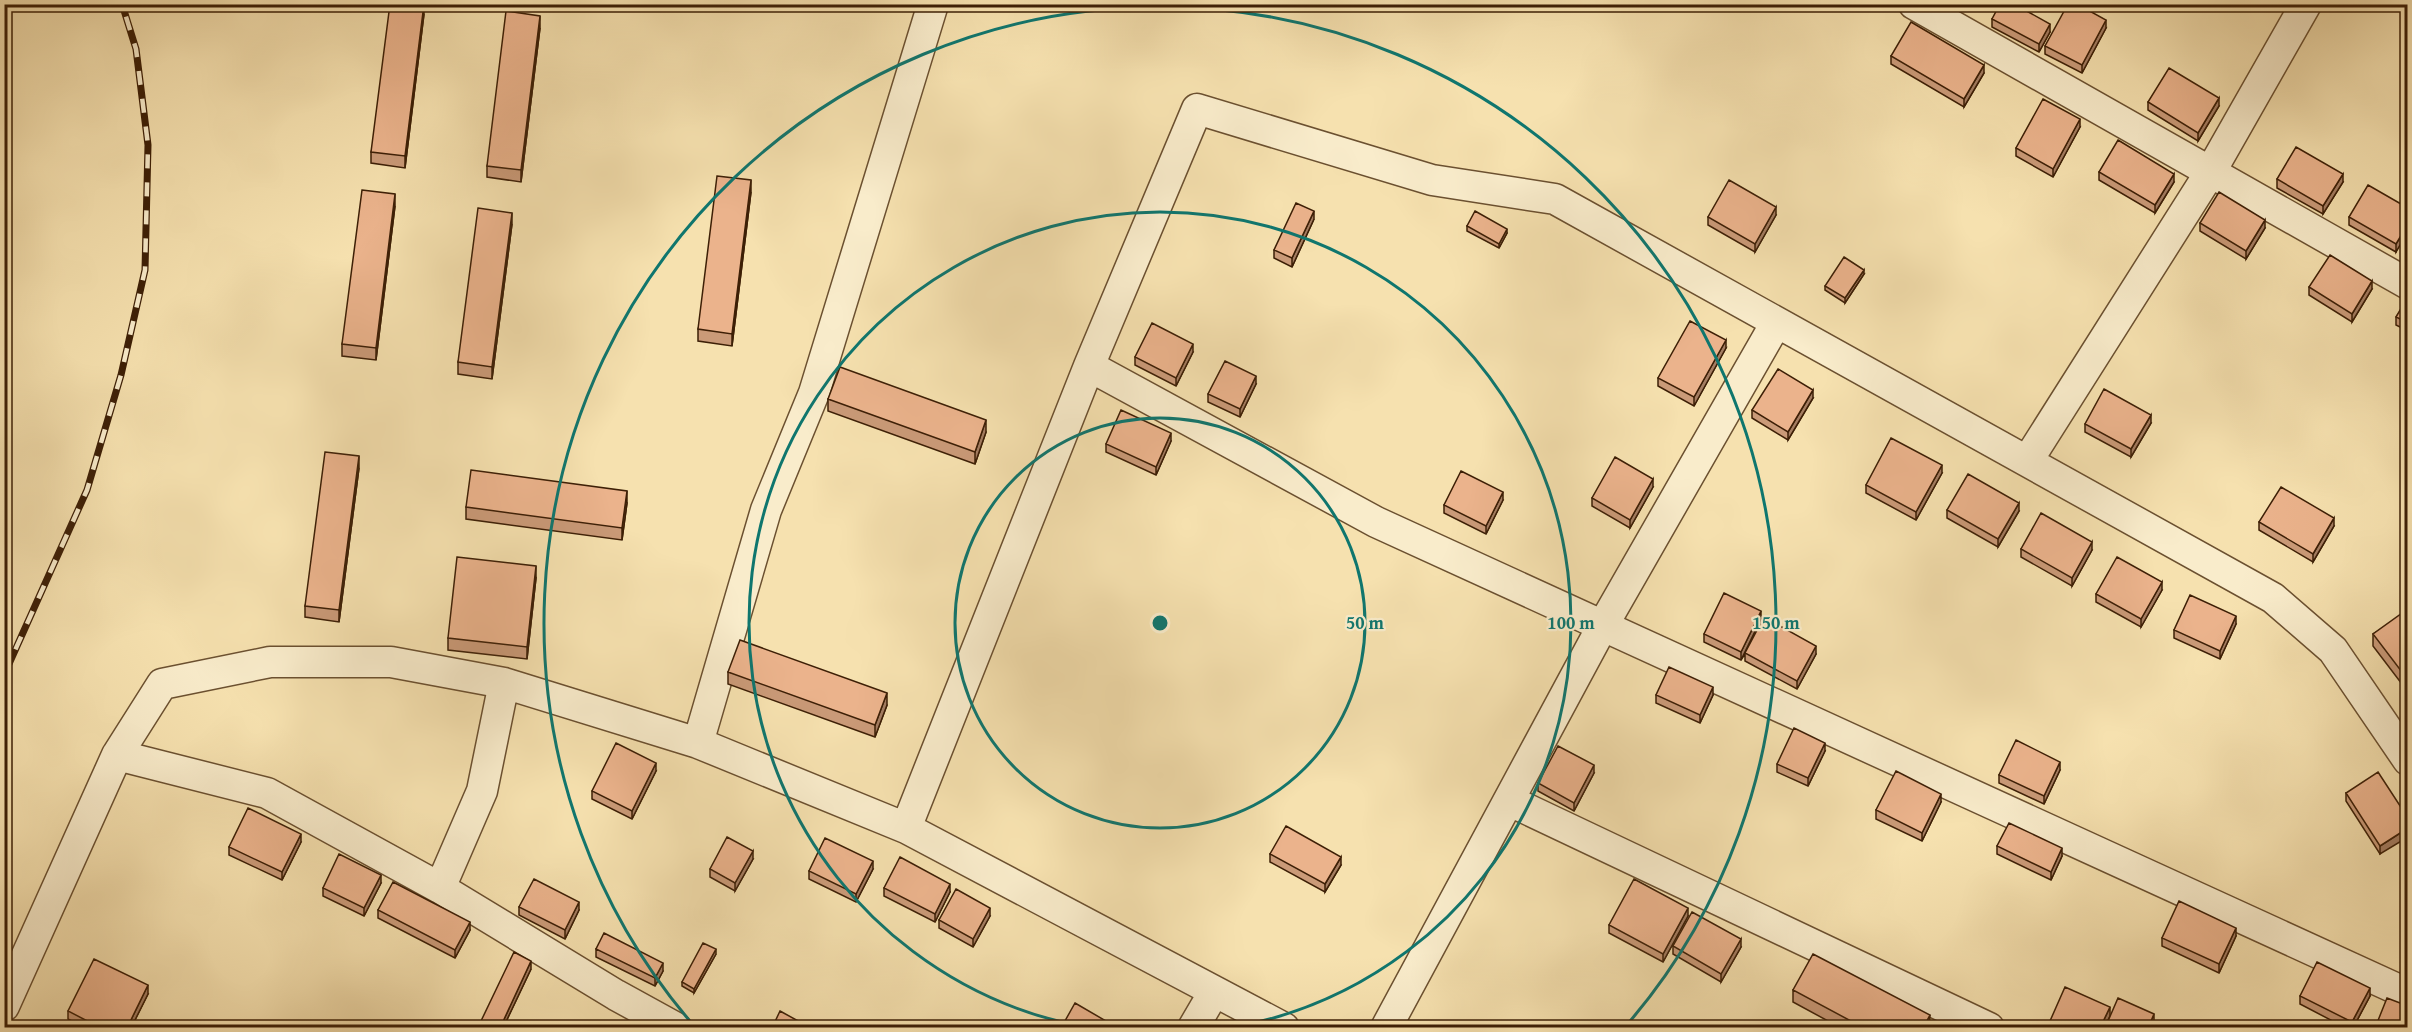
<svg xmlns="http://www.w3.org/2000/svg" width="2412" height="1032" viewBox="0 0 2412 1032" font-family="'Gentium Book Plus',serif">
  <rect width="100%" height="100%" fill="#f6e1af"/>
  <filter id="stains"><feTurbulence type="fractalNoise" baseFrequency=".00333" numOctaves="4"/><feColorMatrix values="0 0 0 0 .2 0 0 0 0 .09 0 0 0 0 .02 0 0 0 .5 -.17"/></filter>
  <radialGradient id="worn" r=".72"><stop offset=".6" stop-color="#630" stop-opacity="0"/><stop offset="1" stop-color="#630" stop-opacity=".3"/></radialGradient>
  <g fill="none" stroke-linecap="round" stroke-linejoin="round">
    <g stroke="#6b5030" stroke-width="33">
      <path id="street" d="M1914,4L2408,284
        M1089,366L1376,522L2408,994
        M2028,460L2211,171L2306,4
        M698,743L766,510L814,393L933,4
        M117,755L267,793L440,888L616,995L676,1028
        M1510,801L1989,1028
        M906,828L1089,366L1197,109L1432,180L1555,199L2273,598L2333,650L2408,760
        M440,888L482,791L504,683
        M4,1006L117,755L162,684L270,662H391L504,683L698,743L906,828L1284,1028
        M1193,1028L1214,992
        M1386,1028L1602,627L1776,323"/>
    </g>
    <use href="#street" stroke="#f9eccb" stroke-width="30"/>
    <g stroke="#3d1f06" stroke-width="7">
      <path id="rail" d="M4,675L87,490L121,375L145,270L148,145L136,49L122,4"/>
    </g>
    <use href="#rail" stroke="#f9eccb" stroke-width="4.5" stroke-dasharray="14" stroke-linecap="butt"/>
  </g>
  <path fill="#ca9a78" stroke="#3d1f06" stroke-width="1.5" d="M424,14L405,168L371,163V152Z
    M1992,19L2050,32L2039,52L1992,27Z
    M540,28L521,182L487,177V166Z
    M2106,28L2082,73L2045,54V46Z
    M1891,56L1984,73L1964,107L1891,64Z
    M2148,102L2219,106L2198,141L2148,110Z
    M2080,127L2053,177L2016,156V148Z
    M2099,172L2174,182L2155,213L2099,180Z
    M2277,179L2343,182L2323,214L2277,188Z
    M751,192L732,346L698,341V329Z
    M395,206L376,360L342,356V344Z
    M2408,208L2396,252L2349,225V217Z
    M1776,215L1755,252L1708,225V217Z
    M1314,219L1292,267L1274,258V250Z
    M2200,223L2265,228L2246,259L2200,231Z
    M512,224L492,379L458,374V362Z
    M1467,226L1507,233L1499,248L1467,231Z
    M1864,274L1845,303L1825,290V286Z
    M2309,287L2372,289L2352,322L2309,295Z
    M2408,301V331L2396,325V317Z
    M1726,348L1694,406L1658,386V378Z
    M1193,352L1176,386L1135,365V357Z
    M1256,384L1240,417L1208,402V394Z
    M1813,398L1788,440L1752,418V410Z
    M828,399L986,432L975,464L828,411Z
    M2151,423L2131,457L2085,432V424Z
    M1171,441L1156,475L1106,452V444Z
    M359,468L339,622L305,617V606Z
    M1942,473L1916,520L1866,493V485Z
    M1653,487L1630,528L1592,506V498Z
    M1503,500L1486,534L1444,513V505Z
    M627,503L622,540L466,519V507Z
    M1947,510L2019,511L1998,547L1947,518Z
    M2259,522L2334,526L2313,562L2259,530Z
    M2021,549L2092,550L2072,586L2021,557Z
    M536,578L527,659L448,650V638Z
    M2162,590L2141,627L2096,602V594Z
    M2408,614V692L2373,646V634Z
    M1761,619L1749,644L1816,654L1797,689L1745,661V654L1741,660L1704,642V634Z
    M2236,624L2220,659L2174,638V630Z
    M728,672L887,705L875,737L728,684Z
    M1656,695H1713L1700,723L1656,703Z
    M1825,751L1808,786L1777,772V764Z
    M2060,770L2044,804L1999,783V775Z
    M656,771L632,819L592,799V791Z
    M1594,773L1574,811L1538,791V783Z
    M2346,793L2408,818L2380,854L2346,801Z
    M1941,802L1922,841L1876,819V810Z
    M301,842L282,880L229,855V847Z
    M1997,846L2062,856L2051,880L1997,854Z
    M1270,854L1341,865L1325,892L1270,862Z
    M753,859L735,891L710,877V869Z
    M873,869L856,902L809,879V871Z
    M381,883L364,916L323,896V888Z
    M884,888L950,892L935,922L884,896Z
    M519,907L579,910L565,939L519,915Z
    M378,910L470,930L455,958L378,918Z
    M990,916L973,947L939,928V920Z
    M1688,916L1663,962L1609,933V925Z
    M2236,936L2219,973L2162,946V938Z
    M1673,946L1741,947L1721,982L1673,954Z
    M596,949L663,971L655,986L596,957Z
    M716,954L694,993L682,986V982Z
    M531,969L503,1028H481V1021Z
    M1793,990L1930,1027L1841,1028L1793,1002Z
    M148,994L131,1028H85L68,1019V1011Z
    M2300,996H2370L2353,1028H2346L2300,1004Z
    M2110,1016L2104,1028H2050V1021Z"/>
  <path fill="#a47d62" stroke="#3d1f06" stroke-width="1.5" d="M424,4V14L405,168V156Z
    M540,16V28L521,182V170Z
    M2106,20V28L2082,73V65Z
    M2050,24V32L2039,52V44Z
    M1984,65V73L1964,107V99Z
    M2219,98V106L2198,141V133Z
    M2080,119V127L2053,177V169Z
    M2174,174V182L2155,213V205Z
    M2343,174V182L2323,214V206Z
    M751,180V192L732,346V334Z
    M395,194V206L376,360V348Z
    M1776,207V215L1755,252V244Z
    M1314,211V219L1292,267V258Z
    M512,213V224L492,379V367Z
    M2265,220V228L2246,259V251Z
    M2408,224V232L2396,252V244Z
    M1507,229V233L1499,248V244Z
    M1864,270V274L1845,303V298Z
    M2372,281V289L2352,322V314Z
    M1726,340V348L1694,406V397Z
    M1193,344V352L1176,386V378Z
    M1256,376V384L1240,417V409Z
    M1813,390V398L1788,440V432Z
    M2151,415V423L2131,457V449Z
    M986,420V432L975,464V452Z
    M1171,433V441L1156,475V467Z
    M359,456V468L339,622V610Z
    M1942,465V473L1916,520V512Z
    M1653,479V487L1630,528V520Z
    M627,491V503L622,540V528Z
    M1503,492V500L1486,534V526Z
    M2019,503V511L1998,547V539Z
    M2334,518V526L2313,562V554Z
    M2092,542V550L2072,586V578Z
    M536,566V578L527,659V647Z
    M2162,582V590L2141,627V619Z
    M1761,611V619L1741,660V652Z
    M2236,616V624L2220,659V651Z
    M1816,646V654L1797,689V681Z
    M1713,687V695L1700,723V715Z
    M887,693V705L875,737V725Z
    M1825,743V751L1808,786V778Z
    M2060,762V770L2044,804V796Z
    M656,763V771L632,819V811Z
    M1594,765V773L1574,811V803Z
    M1941,794V802L1922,841V833Z
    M2408,828V837L2380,854V846Z
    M301,834V842L282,880V872Z
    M2062,848V856L2051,880V872Z
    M753,851V859L735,891V883Z
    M1341,857V865L1325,892V884Z
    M873,861V869L856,902V894Z
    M381,875V883L364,916V908Z
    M950,884V892L935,922V914Z
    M579,902V910L565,939V930Z
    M990,908V916L973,947V939Z
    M1688,908V916L1663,962V954Z
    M470,922V930L455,958V950Z
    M2236,928V936L2219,973V964Z
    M1741,939V947L1721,982V974Z
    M716,949V954L694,993V989Z
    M531,961V969L503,1028H500Z
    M663,963V971L655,986V978Z
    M148,985V994L131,1028H127Z
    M2370,988V996L2353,1028H2352V1022Z
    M2110,1007V1016L2104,1028H2100Z
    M2154,1014V1022L2151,1028H2148Z
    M1930,1015L1929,1028H1923Z"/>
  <path fill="#ebb38c" stroke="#3d1f06" stroke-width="1.5" d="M390,4H424L405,156L371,152Z
    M2000,4H2014L2050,24L2039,44L1992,19Z
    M2068,4H2077L2106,20L2082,65L2045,46Z
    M506,11L540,16L521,170L487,166Z
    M1911,22L1984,65L1964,99L1891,56Z
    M2169,68L2219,98L2198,133L2148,102Z
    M2043,99L2080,119L2053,169L2016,148Z
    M2118,140L2174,174L2155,205L2099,172Z
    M2296,147L2343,174L2323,206L2277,179Z
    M717,176L751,180L732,334L698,329Z
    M1729,180L1776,207L1755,244L1708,217Z
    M2368,185L2408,208V224L2396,244L2349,217Z
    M362,190L395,194L376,348L342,344Z
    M2219,192L2265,220L2246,251L2200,223Z
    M1296,203L1314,211L1292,258L1274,250Z
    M478,208L512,213L492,367L458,362Z
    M1475,211L1507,229L1499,244L1467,226Z
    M2330,255L2372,281L2352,314L2309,287Z
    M1844,257L1864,270L1845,298L1825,286Z
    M2406,300L2408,301V323L2396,317Z
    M1690,321L1726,340L1694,397L1658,378Z
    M1152,323L1193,344L1176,378L1135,357Z
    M1225,361L1256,376L1240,409L1208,394Z
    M840,367L986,420L975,452L828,399Z
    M1778,369L1813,390L1788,432L1752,410Z
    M2104,389L2151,415L2131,449L2085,424Z
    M1121,410L1171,433L1156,467L1106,444Z
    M1891,438L1942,465L1916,512L1866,485Z
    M325,452L359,456L339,610L305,606Z
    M1615,457L1653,479L1630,520L1592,498Z
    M471,470L627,491L622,528L466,507Z
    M1461,471L1503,492L1486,526L1444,505Z
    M1968,474L2019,503L1998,539L1947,510Z
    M2281,487L2334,518L2313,554L2259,522Z
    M2041,513L2092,542L2072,578L2021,549Z
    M457,557L536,566L527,647L448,638Z
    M2117,557L2162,582L2141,619L2096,594Z
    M1724,593L1761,611L1741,652L1704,634Z
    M2190,595L2236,616L2220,651L2174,630Z
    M2405,611L2408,614V680L2373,634Z
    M1764,617L1816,646L1797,681L1745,653Z
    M740,640L887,693L875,725L728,672Z
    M1669,667L1713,687L1700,715L1656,695Z
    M1794,728L1825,743L1808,778L1777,764Z
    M2016,740L2060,762L2044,796L1999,775Z
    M616,743L656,763L632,811L592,791Z
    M1558,746L1594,765L1574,803L1538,783Z
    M1896,771L1941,794L1922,833L1876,810Z
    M2378,772L2408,818V828L2380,846L2346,793Z
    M248,808L301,834L282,872L229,847Z
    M2009,823L2062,848L2051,872L1997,846Z
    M1286,826L1341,857L1325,884L1270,854Z
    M727,837L753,851L735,883L710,869Z
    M825,838L873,861L856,894L809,871Z
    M339,854L381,875L364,908L323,888Z
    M900,857L950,884L935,914L884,888Z
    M534,879L579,902L565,930L519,907Z
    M1634,879L1688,908L1663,954L1609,925Z
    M393,882L470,922L455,950L378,910Z
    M956,889L990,908L973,939L939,920Z
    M2179,901L2236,928L2219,964L2162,938Z
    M1692,912L1741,939L1721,974L1673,946Z
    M604,933L663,963L655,978L596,949Z
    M703,943L716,949L694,989L682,982Z
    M514,952L531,961L500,1028H493L481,1021Z
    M1813,954L1930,1015L1923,1028H1864L1793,990Z
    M94,959L148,985L127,1028H101L68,1011Z
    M2317,962L2370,988L2352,1022L2300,996Z
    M2065,987L2110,1007L2100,1028H2063L2050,1021Z
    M2118,998L2154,1014L2148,1028H2105Z
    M2387,998L2408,1006V1028H2375Z
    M1075,1003L1118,1028H1061Z
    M780,1011L811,1028H772Z"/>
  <g fill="none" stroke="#0f766e" stroke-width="3">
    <circle cx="1160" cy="623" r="205"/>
    <path d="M1085 1027A411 411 0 1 1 1235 1027"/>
    <path d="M695 1027A616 616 0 1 1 1625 1027"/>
  </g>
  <circle cx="1160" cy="623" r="9" fill="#0f766e" stroke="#f9eccb" stroke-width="3"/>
  <g font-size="18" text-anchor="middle" font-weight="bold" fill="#0f766e" stroke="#f9eccb" stroke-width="4.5" stroke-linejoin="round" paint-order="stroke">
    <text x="1365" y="629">50 m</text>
    <text x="1571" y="629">100 m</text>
    <text x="1776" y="629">150 m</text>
  </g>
  <rect width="2412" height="1032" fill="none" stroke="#f6e1af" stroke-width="24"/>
  <rect x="6" y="6" width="2400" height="1020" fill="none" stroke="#3d1f06" stroke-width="3"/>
  <rect x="12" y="12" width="2388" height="1008" fill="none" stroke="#3d1f06" stroke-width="1.5"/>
  <rect width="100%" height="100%" filter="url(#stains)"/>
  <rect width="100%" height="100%" fill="url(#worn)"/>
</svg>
